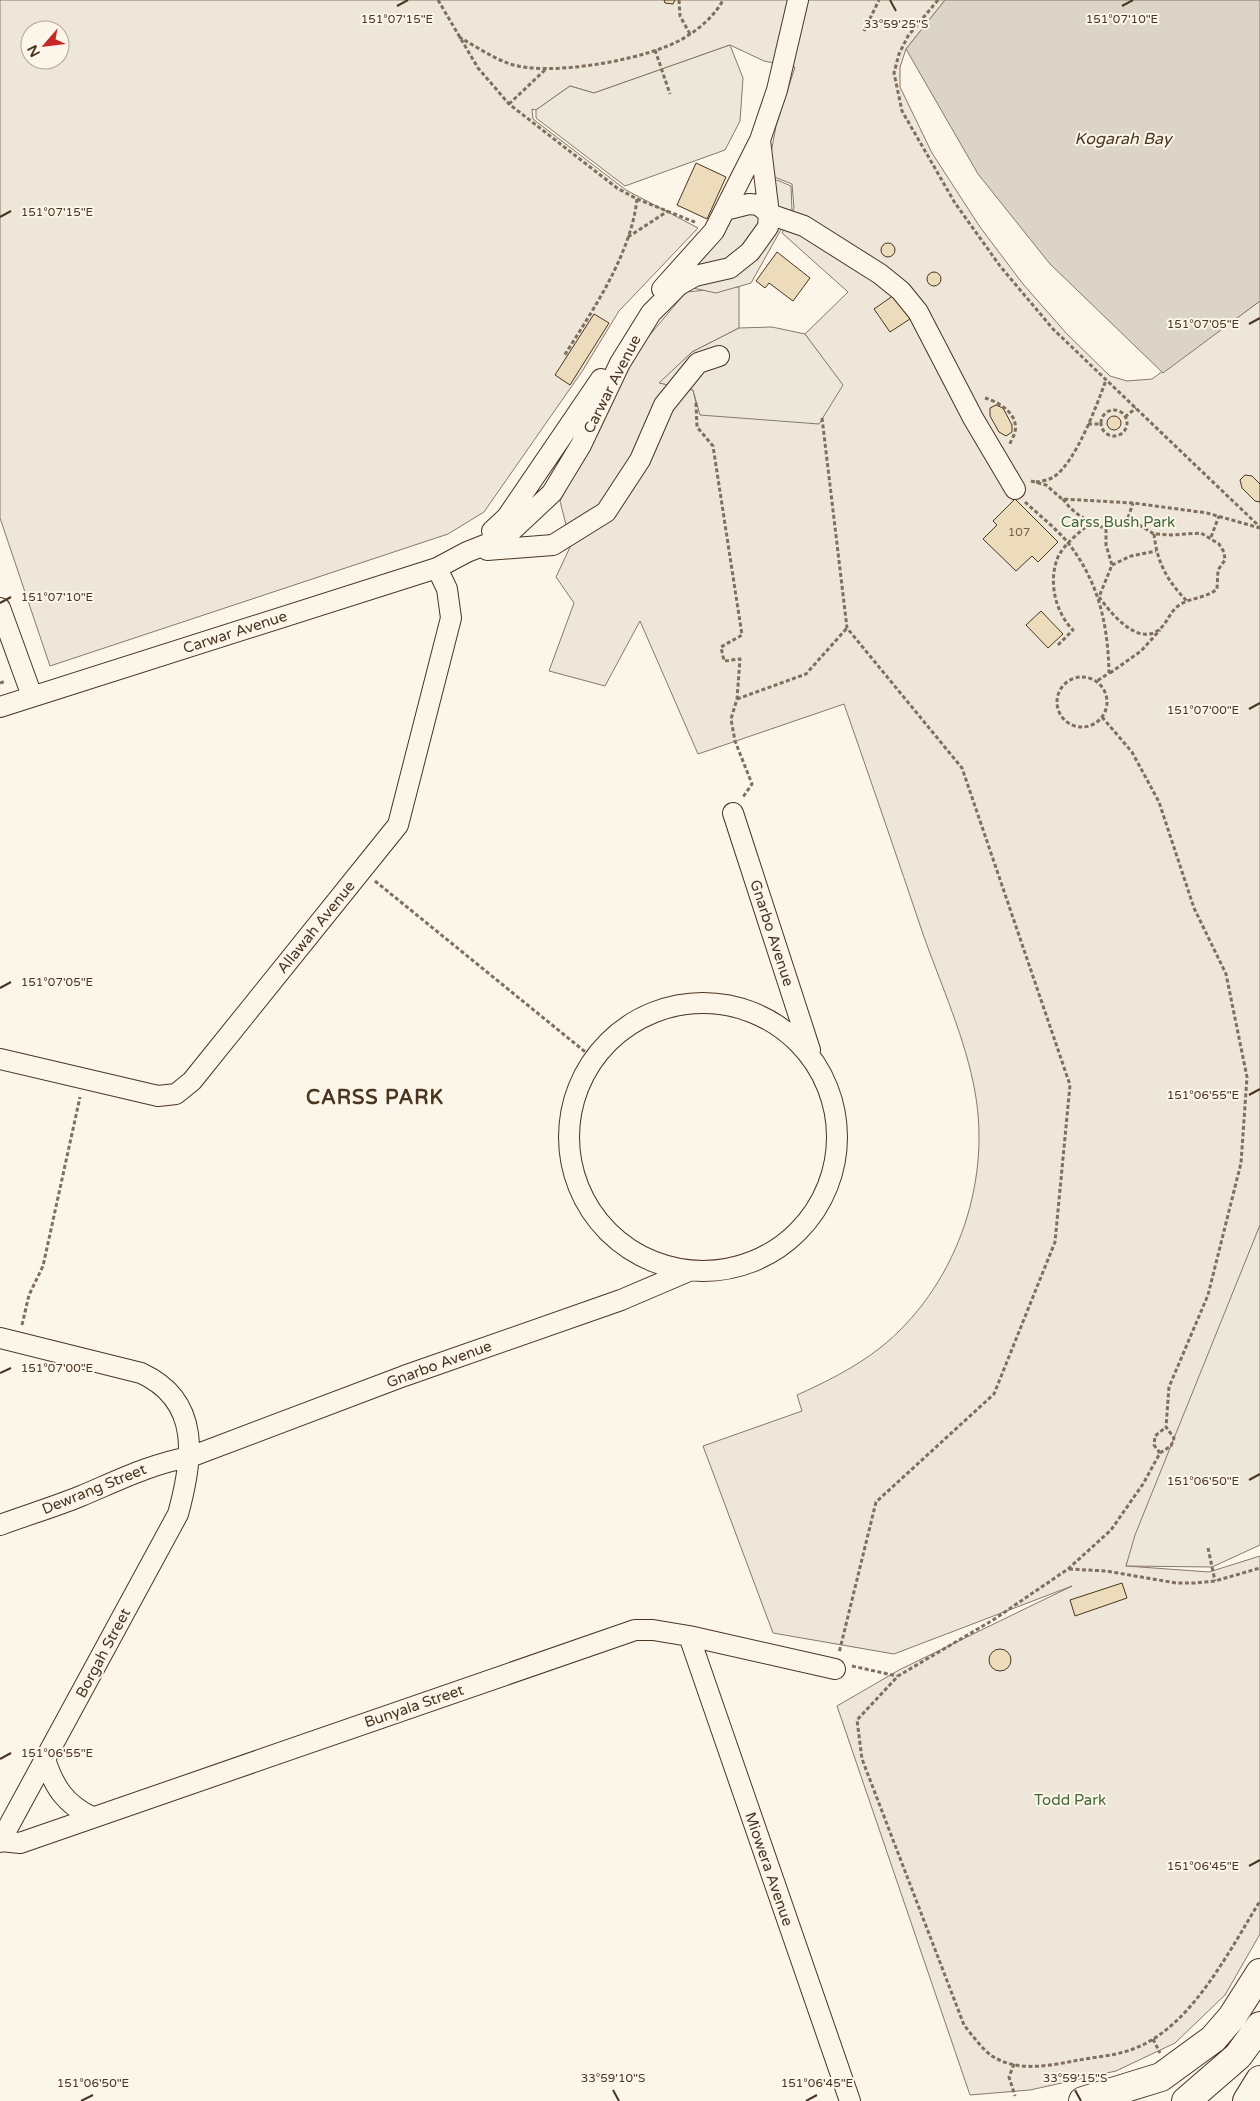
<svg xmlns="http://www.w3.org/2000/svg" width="1260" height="2101" viewBox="0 0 1260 2101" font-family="'Varela Round',sans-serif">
  <rect width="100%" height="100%" fill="#fbf6e9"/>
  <path fill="#ede6d9" stroke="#887966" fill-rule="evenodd" d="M0,0H945L906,49L900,67V87L932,153L980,227L1023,284L1067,334L1110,376L1127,381L1152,379L1260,301V1226L1126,1566L1209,1572L1260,1556V1934L1225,1995L1175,2043L1116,2071L1030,2090L970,2095L837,1706L899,1670L1072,1586L894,1654L773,1633L703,1446L802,1411L797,1395C826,1382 854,1368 880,1348C954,1289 992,1186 975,1092C966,1040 941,985 923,934C897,857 871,781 844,704L698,754L640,621L605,686L549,671L574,603L556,577L571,545L560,501L637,350L686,292L739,287V328L692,352L660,383L693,390L696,403L842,385L805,334L848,292L782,233L794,208L792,184L767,174L776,126L795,67L764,61L730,45L594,93L570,86L536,110L532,109L533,119L626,190L698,228L619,311L583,370L484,512L448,534L50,666L0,518ZM30,30H60V60H30Z"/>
  <path fill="#ede7d9" stroke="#887966" d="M730,45L743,78L740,121L725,150L625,186L536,118V110L570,86L594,93Z
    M777,180L791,186L792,210L751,283L716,293L688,287L683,278L708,251L743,201Z
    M772,327L805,334L843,385L819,424L700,415L693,390L659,383L692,352L739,328Z
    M1260,1225V1545L1212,1567L1126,1566L1135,1535Z"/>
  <path fill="#dcd4c6" stroke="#887966" d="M945,0H1260V301L1163,373L1050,264L978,174L906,49Z"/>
  <path fill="#ecdcbc" stroke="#4a3520" d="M664,0H675L673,4L665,3Z
    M696,163L726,177L707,219L677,205Z
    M881 250a7 7 0 1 1 14 0a7 7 0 1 1-14 0Z
    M777,252L810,278L793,301L769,283L765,288L756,281Z
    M927 279a7 7 0 1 1 14 0a7 7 0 1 1-14 0Z
    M897,293L913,317L890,332L874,309Z
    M594,314L609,323L570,385L555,375Z
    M996,405L1003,408L1012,425V432L1006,436L999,432L990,416V408Z
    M1107 423a7 7 0 1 1 14 0a7 7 0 1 1-14 0Z
    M1245,475L1252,476L1260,484V502L1255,501L1242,488L1240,480Z
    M1015,499L1058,542L1038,562L1032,556L1016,571L983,539L997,525L993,521Z
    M1041,611L1063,634L1048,648L1026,625Z
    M1122,1583L1127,1598L1075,1616L1070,1600Z
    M989 1660a11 11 0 1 1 22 0a11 11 0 1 1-22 0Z"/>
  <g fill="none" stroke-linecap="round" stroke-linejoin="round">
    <g stroke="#4a3520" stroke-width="22">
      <path id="minor" d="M725,210L749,204L759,205L769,214L804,226L880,274L901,291L918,312L973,418L1015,489
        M662,289L714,231L760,140L777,90L798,0
        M492,531L507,517L601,379
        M487,550L553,545L606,512L640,460L664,405L698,363L719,356
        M0,608L32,696
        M0,707L437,568L467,552L505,537L552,493L581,445L620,363L651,313L679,285L695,276L730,268L750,252L768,227L769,214L760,140
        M733,813L810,1050
        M569 1137a134 134 0 1 1 268 0a134 134 0 1 1-268 0Z
        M0,1059L158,1096L176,1094L192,1081L398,825L451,618L447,589L437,568
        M0,1338L141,1373C202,1401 193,1460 178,1514L0,1842
        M0,1525C27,1515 54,1507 81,1496C117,1481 150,1464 190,1457L404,1376L621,1300L689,1271
        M689,1636L850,2101
        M45,1759C54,1787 65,1804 92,1817
        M1,1841L20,1843L635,1630H653L689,1636L835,1669"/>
    </g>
    <g stroke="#4a3520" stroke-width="30">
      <path id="highway" d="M1083,2101L1161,2077L1213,2039L1232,2017L1260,1973
        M1186,2101L1238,2056L1260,2026
        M1247,2101L1260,2080"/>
    </g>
    <path stroke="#7f6f5c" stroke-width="3" stroke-dasharray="4 2.5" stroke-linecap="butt" d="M438,0L478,68L509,104L617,188L637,199C631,254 593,310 564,356
      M679,0L680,16L690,34
      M938,0L908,36L899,54L894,73L902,111L955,203L1000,266L1053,329L1260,527
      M864,31L879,0
      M459,37C475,46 493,58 510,64C548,76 627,62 665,47C687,39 712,21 723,0
      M655,50L670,94
      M509,104L546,69
      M637,199L697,223
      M628,237L668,211
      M985,398C999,402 1019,414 1015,432C1014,436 1011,440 1010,444
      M696,403L697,427L713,446L742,635L721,647L724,661L740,659L737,699L731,719L735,741L752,784L743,797
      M1101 423a13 13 0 1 1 26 0a13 13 0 1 1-26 0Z
      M1125,417L1136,408
      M822,418L847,628L962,768L1070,1085L1055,1242L994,1394L876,1502L839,1653
      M1088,424H1101
      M1031,481L1046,485L1062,499L1133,503L1207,513L1260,528
      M1036,482C1042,481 1050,480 1055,476C1076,461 1097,405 1106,380
      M1063,499C1073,514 1089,522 1106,529
      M1025,502C1040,516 1057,529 1069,544C1099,583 1108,625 1109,673L1097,681
      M1128,518L1154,534L1172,535L1201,533L1219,544L1224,552L1225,560L1218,570L1217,589C1205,599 1190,597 1178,606C1170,612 1168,621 1161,628C1139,649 1110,612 1099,597L1112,565L1106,545V530L1115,521Z
      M1128,518L1133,503
      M1154,534C1157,562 1167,581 1187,601
      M1211,537L1219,516
      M1112,565L1131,556L1156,551
      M1058,645L1073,630C1055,612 1048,581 1058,557C1064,544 1079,533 1090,523
      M1110,673L1141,651L1160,630
      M1057 702a25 25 0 1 1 50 0a25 25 0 1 1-50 0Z
      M0,683L6,681
      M737,699L806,674L847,628
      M1102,717L1132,752L1159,802L1194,908L1226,974L1247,1077L1241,1163L1208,1295L1169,1387L1166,1427L1174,1438L1171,1446L1160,1453L1143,1484L1111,1530L1068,1569L993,1620L898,1676L857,1720L862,1759L964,2025C972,2035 982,2049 992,2056C1017,2072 1047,2066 1074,2061C1093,2057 1115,2056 1133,2049C1191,2028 1229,1951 1260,1901
      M375,881L594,1059
      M22,1325L29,1295L43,1266L80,1097
      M1160,1453L1154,1445L1155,1436L1166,1427
      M1208,1548L1215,1581
      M1069,1569L1106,1571L1176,1583H1195L1215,1581L1260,1568
      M852,1666L897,1676
      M1153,2039L1160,2053
      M1014,2064L1009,2077L1015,2096"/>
    <use href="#minor" stroke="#fbf6e9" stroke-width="20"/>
    <use href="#highway" stroke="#fbf6e9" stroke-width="28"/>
  </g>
  <path fill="none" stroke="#4a3520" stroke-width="2" d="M890,0L896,11M397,6L408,0M1122,6L1133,0M0,217L11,211M1249,324L1260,318M0,603L11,597M1249,709L1260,703M0,988L11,982M1249,1095L1260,1089M0,1373L11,1368M1249,1480L1260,1474M0,1759L11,1753M1249,1866L1260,1860M613,2090L619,2101M1075,2090L1081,2101M81,2101L93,2095M806,2101L817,2095"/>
  <g text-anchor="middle" stroke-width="4" stroke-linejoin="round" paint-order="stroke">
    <g font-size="12" fill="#725f47">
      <text x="1019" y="536">107</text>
    </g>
    <g font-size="15" fill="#4a3520" stroke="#fbf6e9">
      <text transform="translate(612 384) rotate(-63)" y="5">Carwar Avenue</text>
      <text transform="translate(235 632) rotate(-18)" y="5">Carwar Avenue</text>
      <text transform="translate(316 927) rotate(-51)" y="5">Allawah Avenue</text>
      <text transform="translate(772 933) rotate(72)" y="5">Gnarbo Avenue</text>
      <text transform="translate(439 1364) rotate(-20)" y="5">Gnarbo Avenue</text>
      <text transform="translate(94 1489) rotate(-22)" y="5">Dewrang Street</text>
      <text transform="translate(103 1653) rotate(-62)" y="5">Borgah Street</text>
      <text transform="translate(414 1706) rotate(-19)" y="5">Bunyala Street</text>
      <text transform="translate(769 1869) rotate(71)" y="5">Miowera Avenue</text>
    </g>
    <g font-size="15" fill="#436837" stroke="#fbf6e9">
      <text x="1118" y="527">Carss Bush Park</text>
      <text x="1070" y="1805">Todd Park</text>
    </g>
    <g font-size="16" font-style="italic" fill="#4a3520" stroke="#fbf6e9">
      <text x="1123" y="144">Kogarah Bay</text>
    </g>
    <g font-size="20" font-weight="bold" letter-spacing="1" fill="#4a3520" stroke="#fbf6e9">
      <text x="375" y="1104">CARSS PARK</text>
    </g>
  </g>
  <g font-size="12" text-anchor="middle" fill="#4a3520" stroke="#fbf6e9" stroke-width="4" stroke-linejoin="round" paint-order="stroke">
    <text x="397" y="23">151°07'15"E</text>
    <text x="1122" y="23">151°07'10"E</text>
    <text x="896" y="28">33°59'25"S</text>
    <text x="57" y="216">151°07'15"E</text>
    <text x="1203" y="328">151°07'05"E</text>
    <text x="57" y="601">151°07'10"E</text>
    <text x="1203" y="714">151°07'00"E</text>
    <text x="57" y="986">151°07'05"E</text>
    <text x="1203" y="1099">151°06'55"E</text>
    <text x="57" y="1372">151°07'00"E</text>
    <text x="1203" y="1485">151°06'50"E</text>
    <text x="57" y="1757">151°06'55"E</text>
    <text x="1203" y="1870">151°06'45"E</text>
    <text x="613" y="2082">33°59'10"S</text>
    <text x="1075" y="2082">33°59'15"S</text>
    <text x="93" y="2087">151°06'50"E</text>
    <text x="817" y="2087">151°06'45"E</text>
  </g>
  <g transform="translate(45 45) rotate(242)"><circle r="24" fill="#fbf6e9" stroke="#b4a999"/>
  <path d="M0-4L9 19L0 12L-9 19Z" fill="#c62828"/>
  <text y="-8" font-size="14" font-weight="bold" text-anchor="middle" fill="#4a3520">N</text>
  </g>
</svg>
